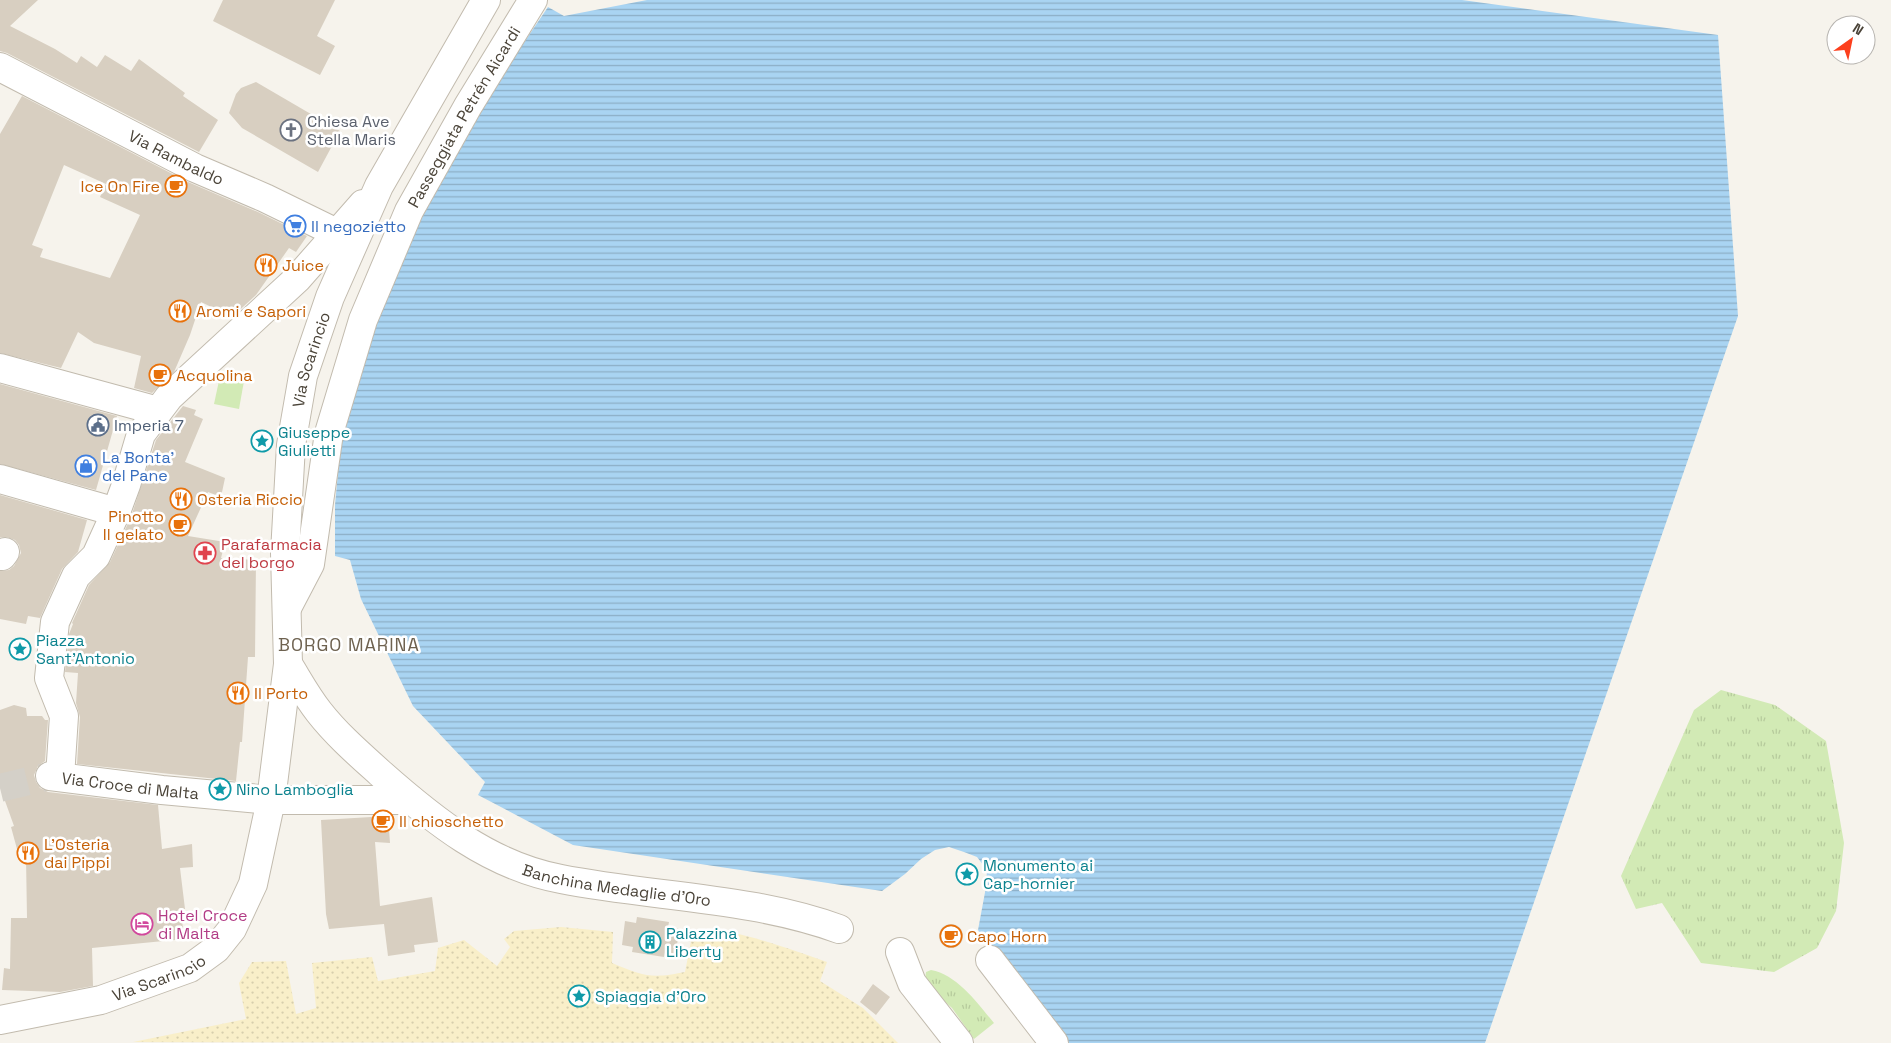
<svg xmlns="http://www.w3.org/2000/svg" width="1891" height="1043" viewBox="0 0 1891 1043" font-family="'Space Grotesk',sans-serif">
  <defs>
    <pattern id="grass-tufts" width="24" height="20" patternUnits="userSpaceOnUse" patternTransform="scale(1.25)"><rect width="24" height="20" fill="#d2eab5"/><path d="M3 7l-1-3M5 7V3M7 7l1-3M15 17l-1-3M17 17v-4M19 17l1-3" fill="none" stroke="#b6ca9c"/></pattern>
    <pattern id="sand-dots" width="8" height="8" patternUnits="userSpaceOnUse" patternTransform="scale(1.25)"><rect width="8" height="8" fill="#f9efc9"/><path d="M2 2h.1M6 6h.1" fill="none" stroke="#d7cead" stroke-width="1.8" stroke-linecap="round"/></pattern>
    <pattern id="water-rules" width="6" height="5" patternUnits="userSpaceOnUse" patternTransform="scale(1.25)"><rect width="6" height="5" fill="#a9d4f2"/><path d="M0 2.5h6" fill="none" stroke="#8caec5"/></pattern>
  </defs>
  <rect width="100%" height="100%" fill="#f6f3ec"/>
  <path fill="url(#grass-tufts)" d="M1721,690L1775,705L1826,741L1844,843L1836,911L1817,948L1774,972L1701,963L1662,903L1636,909L1621,876L1694,710Z
    M931,970C958,975 978,1004 994,1023L974,1039L952,1008L933,991L925,980L926,972Z"/>
  <path fill="url(#sand-dots)" d="M561,927L613,932L612,963C643,976 652,979 685,972L693,931C726,924 794,951 827,962L820,981L863,1008L898,1043L133,1042L246,1019L239,983L252,962L286,961L296,1014L316,1008L312,963L372,957L378,981L435,971L438,948L464,940L497,966L510,947L504,939L514,931Z"/>
  <path fill="#d2eab5" d="M220,376L244,381L239,409L214,404Z"/>
  <path fill="url(#water-rules)" d="M647,0H1462L1718,35L1738,316L1485,1043H1066L978,930L986,887L987,870L977,857L964,852L949,847L935,850L921,859L905,874L882,891L573,845L478,795L485,782L413,706L361,599L350,560L335,556V505L341,439L363,358L398,264L422,210L485,100L548,7L564,16Z"/>
  <path fill="#d8cfc1" fill-rule="evenodd" d="M0,0H38L10,26L55,49L77,63L81,56L97,67L105,55L131,71L139,59L185,93L183,96L218,120L199,152L7,53L0,51Z
    M223,0H335L317,36L335,46L320,75L213,21Z
    M256,82L340,131L318,172L242,128L229,113L236,94L241,88Z
    M22,96L188,182L258,212L307,236L296,252L289,248L256,295L232,317L201,302L190,335L174,372L152,393L134,388L141,356L94,343L78,332L61,368L0,353V134ZM64,165L106,184L100,197L140,215L110,278L40,257L43,249L32,245Z
    M0,384L117,416L96,490L0,464Z
    M183,406L196,410L194,415L203,419L185,462L225,478L221,497L208,492L188,536L225,542L221,558L256,560L255,657H248L242,742H240L236,781L77,764L80,717L76,703L78,673L65,672L69,634L73,624L72,623L89,585L110,562L131,517L156,440Z
    M0,495L87,520L78,552L62,569L40,618L28,616L26,624L0,619V571L9,570L14,566L21,553L19,545L15,540L7,537H0Z
    M14,705L26,708L27,716H42L45,720H48L45,761L38,766L34,775L36,782L40,788L48,792L158,805L162,849L192,844L193,867L180,868L185,909H181L184,939L92,948L93,986L60,992L2,990L4,968L10,969L11,918H27L26,857L20,860L11,827L14,826L0,787V710Z
    M388,816L390,843L375,842L380,906L432,897L438,942L414,945L415,952L388,956L384,924L329,929L326,914L321,820Z
    M637,917L669,922L668,927L679,929L676,954L665,952L664,957L632,952L633,947L622,945L625,921L636,923Z
    M939 936a12 12 0 1 1 24 0a12 12 0 1 1-24 0Z
    M873,984L890,997L876,1015L860,1002Z"/>
  <g fill="none" stroke-linecap="round" stroke-linejoin="round">
    <path stroke="#d4d0c8" stroke-width="28" stroke-dasharray="28 14" stroke-linecap="butt" d="M0,788L50,776"/>
    <g stroke="#c2bbae" stroke-width="30">
      <g id="minor">
        <path id="s1" d="M0,67L195,168L265,198L353,241"/>
        <path d="M0,368L158,411"/>
        <path d="M0,479L116,512"/>
        <path d="M0,555L2,556L5,552"/>
        <path id="s2" d="M288,606L310,564L329,433L363,320L409,211L468,106L533,0"/>
        <path id="s3" d="M288,664C298,680 307,697 319,712C337,735 359,754 380,773C433,820 490,866 561,879C653,897 751,897 839,929"/>
        <path id="s4" d="M50,776L162,790L271,800H411"/>
        <path d="M60,777L64,716L49,678L55,622L76,576L96,556L116,512L126,485L141,434L169,397L297,279L363,204"/>
        <path d="M900,952L912,983L959,1043"/>
        <path d="M990,960L1054,1043"/>
        <path id="s5" d="M0,1020L101,1000L190,968L216,949L232,929L253,884L271,800L288,664L285,553L291,445L303,376L330,297L379,186L486,0"/>
      </g>
    </g>
    <use href="#minor" stroke="#fff" stroke-width="28"/>
  </g>
  <defs>
    <g id="church-ring" transform="scale(1.125)"><circle r="9.5" fill="#fff" stroke="#6b7280" stroke-width="1.5"/><path d="M-1.2-6h2.4v3.5h3.3v2.4h-3.3V6h-2.4V-.1h-3.3v-2.4h3.3Z" fill="#6b7280"/></g>
    <g id="cafe-ring" transform="scale(1.125)"><circle r="9.5" fill="#fff" stroke="#e8710a" stroke-width="1.5"/><path d="M-5.5-4.5H6V0H3Q3 3.5 0 3.5H-2.5Q-5.5 3.5-5.5 0ZM3-3.2v2h1.7v-2ZM-6 4.5H4V6H-6Z" fill="#e8710a"/></g>
    <g id="supermarket-ring" transform="scale(1.125)"><circle r="9.5" fill="#fff" stroke="#3f7fe0" stroke-width="1.5"/><path d="M-6-5.5h2.5l.6 2H6L4.5 2H-2.5L-4.4-4H-6ZM-1.5 3.2a1.3 1.3 0 1 0 .1 0ZM3 3.2a1.3 1.3 0 1 0 .1 0Z" fill="#3f7fe0"/></g>
    <g id="restaurant-ring" transform="scale(1.125)"><circle r="9.5" fill="#fff" stroke="#e8710a" stroke-width="1.5"/><path d="M-5-6h1v4h1v-4h1v4h1v-4h1v5L-1.5 .5V6h-2V.5L-5-1ZM5-6V6H3V1.5H1.5Q1.5-4 5-6Z" fill="#e8710a"/></g>
    <g id="civic-ring" transform="scale(1.125)"><circle r="9.5" fill="#fff" stroke="#5c6f8a" stroke-width="1.5"/><path d="M-.6-6.5H3V-4.5H.6V-3L4-1V1h2V6H-6V1h2V-1L-.6-3ZM-1.2 2.5V6h2.4V2.5Z" fill="#5c6f8a"/></g>
    <g id="sight-ring" transform="scale(1.125)"><circle r="9.5" fill="#fff" stroke="#0f9aa8" stroke-width="1.5"/><path d="M0-6L1.8-2.2L6-1.7L2.9 1.2L3.7 5.4L0 3.3L-3.7 5.4L-2.9 1.2L-6-1.7L-1.8-2.2Z" fill="#0f9aa8"/></g>
    <g id="shop-ring" transform="scale(1.125)"><circle r="9.5" fill="#fff" stroke="#3f7fe0" stroke-width="1.5"/><path d="M-5-2.5h2.3a2.7 3.5 0 0 1 5.4 0H5L5.5 6h-11ZM-1.5-2.5h3a1.5 2.3 0 0 0-3 0Z" fill="#3f7fe0"/></g>
    <g id="pharmacy-ring" transform="scale(1.125)"><circle r="9.5" fill="#fff" stroke="#e0444e" stroke-width="1.5"/><path d="M-2-6h4v4h4v4h-4v4h-4v-4h-4v-4h4Z" fill="#e0444e"/></g>
    <g id="hotel-ring" transform="scale(1.125)"><circle r="9.5" fill="#fff" stroke="#d1479c" stroke-width="1.5"/><path d="M-6-4.5h1.5V1H6V5H4.5V3h-9V5H-6ZM-4 0a1.8 1.8 0 1 1 3.6 0ZM.5 0V-2.5h3Q6-2.5 6 0Z" fill="#d1479c"/></g>
    <g id="building-ring" transform="scale(1.125)"><circle r="9.5" fill="#fff" stroke="#0f9aa8" stroke-width="1.5"/><path d="M-4-6H4V6H1V3H-1V6H-4ZM-2.5-4.3h1.7v1.8h-1.7ZM.8-4.3h1.7v1.8H.8ZM-2.5-1h1.7V.8h-1.7ZM.8-1h1.7V.8H.8Z" fill="#0f9aa8"/></g>
  </defs>
  <g fill-rule="evenodd">
    <use href="#church-ring" x="291" y="130"/>
    <use href="#cafe-ring" x="176" y="186"/>
    <use href="#supermarket-ring" x="295" y="226"/>
    <use href="#restaurant-ring" x="266" y="265"/>
    <use href="#restaurant-ring" x="180" y="311"/>
    <use href="#cafe-ring" x="160" y="375"/>
    <use href="#civic-ring" x="98" y="425"/>
    <use href="#sight-ring" x="262" y="441"/>
    <use href="#shop-ring" x="86" y="466"/>
    <use href="#restaurant-ring" x="181" y="499"/>
    <use href="#cafe-ring" x="180" y="525"/>
    <use href="#pharmacy-ring" x="205" y="553"/>
    <use href="#sight-ring" x="20" y="649"/>
    <use href="#restaurant-ring" x="238" y="693"/>
    <use href="#sight-ring" x="220" y="789"/>
    <use href="#cafe-ring" x="383" y="821"/>
    <use href="#restaurant-ring" x="28" y="853"/>
    <use href="#sight-ring" x="967" y="874"/>
    <use href="#hotel-ring" x="142" y="924"/>
    <use href="#cafe-ring" x="951" y="936"/>
    <use href="#building-ring" x="650" y="942"/>
    <use href="#sight-ring" x="579" y="996"/>
  </g>
  <g text-anchor="middle" stroke-width="5" stroke-linejoin="round" paint-order="stroke">
    <g font-size="16" fill="#4b4439" stroke="#fff">
      <text dy="6" stroke="none"><textPath href="#s2" startOffset="525">Passeggiata Petrén Aicardi</textPath></text>
      <text dy="6" stroke="none"><textPath href="#s1" startOffset="198">Via Rambaldo</textPath></text>
      <text dy="6" stroke="none"><textPath href="#s5" startOffset="835">Via Scarincio</textPath></text>
      <text dy="6" stroke="none"><textPath href="#s4" startOffset="81">Via Croce di Malta</textPath></text>
      <text dy="6" stroke="none"><textPath href="#s3" startOffset="412">Banchina Medaglie d'Oro</textPath></text>
      <text dy="6" stroke="none"><textPath href="#s5" startOffset="165">Via Scarincio</textPath></text>
    </g>
    <g font-size="16" fill="#5b616d" stroke="#fff" text-anchor="start">
      <text x="307" y="127">Chiesa Ave<tspan x="307" dy="18">Stella Maris</tspan></text>
    </g>
    <g font-size="16" fill="#c56008" stroke="#fff" text-anchor="start">
      <text x="160" y="192" text-anchor="end">Ice On Fire</text>
      <text x="282" y="271">Juice</text>
      <text x="196" y="317">Aromi e Sapori</text>
      <text x="176" y="381">Acquolina</text>
      <text x="197" y="505">Osteria Riccio</text>
      <text x="164" y="522" text-anchor="end">Pinotto<tspan x="164" dy="18">Il gelato</tspan></text>
      <text x="254" y="699">Il Porto</text>
      <text x="399" y="827">Il chioschetto</text>
      <text x="44" y="850">L'Osteria<tspan x="44" dy="18">dai Pippi</tspan></text>
      <text x="967" y="942">Capo Horn</text>
    </g>
    <g font-size="16" fill="#366cbe" stroke="#fff" text-anchor="start">
      <text x="311" y="232">Il negozietto</text>
      <text x="102" y="463">La Bonta'<tspan x="102" dy="18">del Pane</tspan></text>
    </g>
    <g font-size="16" fill="#4e5e75" stroke="#fff" text-anchor="start">
      <text x="114" y="431">Imperia 7</text>
    </g>
    <g font-size="16" fill="#0d838f" stroke="#fff" text-anchor="start">
      <text x="278" y="438">Giuseppe<tspan x="278" dy="18">Giulietti</tspan></text>
      <text x="36" y="646">Piazza<tspan x="36" dy="18">Sant'Antonio</tspan></text>
      <text x="236" y="795">Nino Lamboglia</text>
      <text x="983" y="871">Monumento ai<tspan x="983" dy="18">Cap-hornier</tspan></text>
      <text x="666" y="939">Palazzina<tspan x="666" dy="18">Liberty</tspan></text>
      <text x="595" y="1002">Spiaggia d'Oro</text>
    </g>
    <g font-size="16" fill="#be3a42" stroke="#fff" text-anchor="start">
      <text x="221" y="550">Parafarmacia<tspan x="221" dy="18">del borgo</tspan></text>
    </g>
    <g font-size="16" fill="#b23c85" stroke="#fff" text-anchor="start">
      <text x="158" y="921">Hotel Croce<tspan x="158" dy="18">di Malta</tspan></text>
    </g>
    <g font-size="18" letter-spacing="1" fill="#6e6250" stroke="#fff">
      <text x="349" y="651">BORGO MARINA</text>
    </g>
  </g>
  <g transform="translate(1851 40) rotate(33)"><circle r="24" fill="#ffffff" stroke="#b7b4b0"/>
  <path d="M0-4L9 19L0 12L-9 19Z" fill="#fc3f1d"/>
  <text y="-8" font-size="14" font-weight="bold" text-anchor="middle" fill="#4b4439">N</text>
  </g>
</svg>
